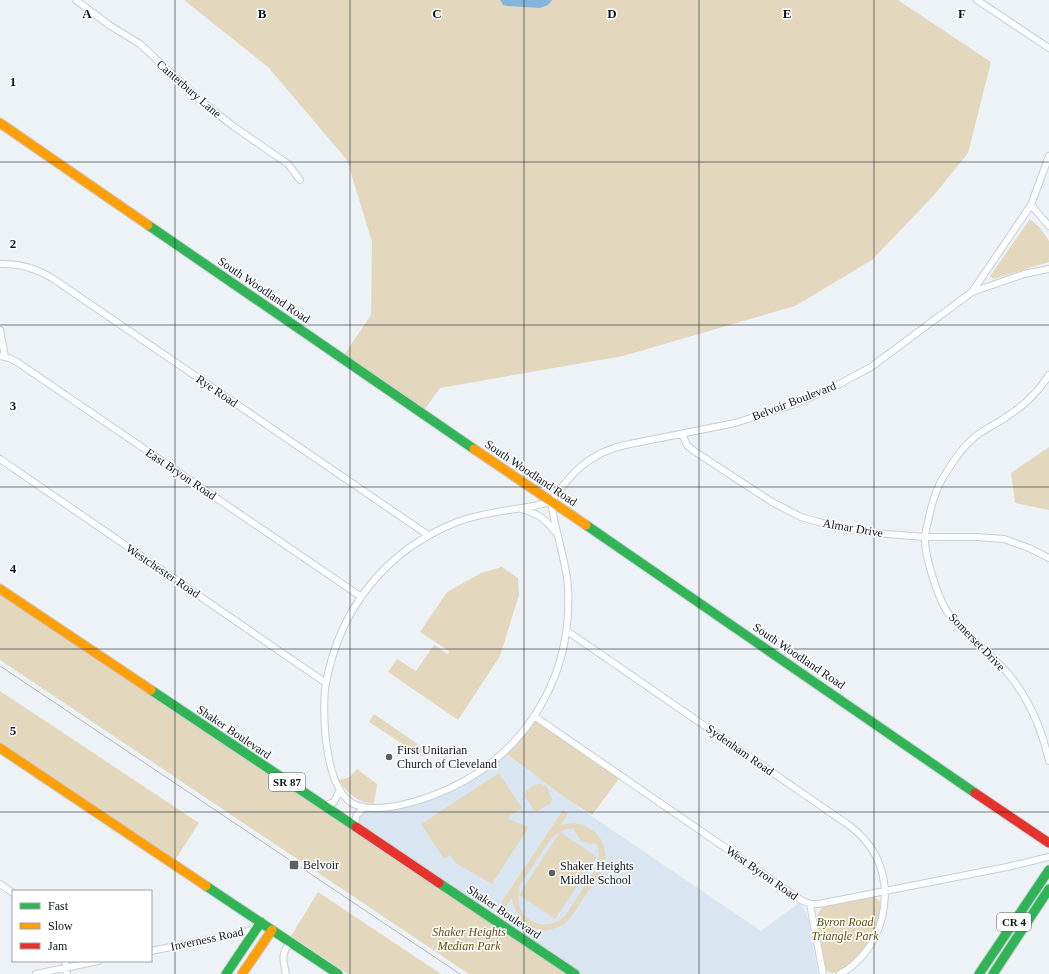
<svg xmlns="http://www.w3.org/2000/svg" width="1049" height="974" viewBox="0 0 1049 974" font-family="'Times New Roman',serif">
  <rect width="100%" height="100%" fill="#edf2f7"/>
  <path fill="#d9e6f1" d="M506,754L568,800L761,931L799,903L806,912L809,922L818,974H579L359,826V816L363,812L383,810L417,804L448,793L479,776Z"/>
  <path fill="#e3d8be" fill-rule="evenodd" d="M184,0H898L991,62L968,153L935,194L872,260L795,306L623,356L440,388L422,413L342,358L371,315L372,242L347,160L268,67Z
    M1030,219L1040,228L1049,241V262L993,279L990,276Z
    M1049,447V510L1015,503L1011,473Z
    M502,567L518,578L519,595L500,656L458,720L388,672L397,659L416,671L434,645L448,654L449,651L420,632L447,592L481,573Z
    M0,590L575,974H469L0,660Z
    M0,691L199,823L175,860L0,743Z
    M374,714L422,747L421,756L369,722Z
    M534,716L621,776L592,815L568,800L504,752Z
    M357,769L377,784L374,804C357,802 347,794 339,780L350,777Z
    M499,773L522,808L507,818L529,827L492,884L456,863L450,855L444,859L421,824Z
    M540,784L547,787L552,799L551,803L538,811H534L525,796C527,788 532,785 540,784Z
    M563,810L568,814L561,825C567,824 573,822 579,824C598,828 610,847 604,866C600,877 591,887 584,897C578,906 573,917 564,924C540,940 516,924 512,898L504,909L499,906ZM567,829H574C581,843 581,843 597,844L599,854L598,865L565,916C541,937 510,915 520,885L551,839L558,833Z
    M560,832L597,857L555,919L519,895Z
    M318,892L441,974H348L291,936Z
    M873,896L880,901C882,911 878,924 873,934C867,945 848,970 834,973C831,974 829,972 826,970L816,921C817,916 818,913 821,909C830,901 860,899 873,896Z"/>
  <path fill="#84b6dd" d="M500,0H552L548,5L540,8L507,6L503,5Z"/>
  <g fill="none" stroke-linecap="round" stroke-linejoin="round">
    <g stroke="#c8cfd5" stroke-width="8">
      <path id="street" d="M76,0L109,25L140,44L201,101L233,126L288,164L300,180
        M977,0L1049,48
        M1031,205L1049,226
        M0,264C19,263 36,268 52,278L428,535
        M972,292L1024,274L1049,269
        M0,330L5,357
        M0,356L9,358L17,362L360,596
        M1049,375C1038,392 1024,406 1006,417C998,423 989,427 980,433C964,444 954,460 944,476C935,490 931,506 928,522C927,526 925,532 925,537C924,554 938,600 949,614C967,637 992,654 1010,676C1031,702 1042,730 1049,761
        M682,434L687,445L694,451L772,502L801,517L822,523L843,528L874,533L925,537H976L1004,539L1029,548L1049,558
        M0,459L326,683
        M551,502C553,513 555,525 558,536C562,554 567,570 568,588C573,681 521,762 434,795C413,803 372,815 352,803C332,791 327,753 325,731C324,715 323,698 326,683C340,608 386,550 457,522C478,514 498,512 521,508C531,507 541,504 551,502Z
        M551,502C571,473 589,453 625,445L735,423L792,405L832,388L871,367L972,292L1031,205L1049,156
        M521,509C540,514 545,519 557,534
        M567,631L850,826C859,833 867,841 873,851C898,892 882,951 840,974
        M534,716L801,900L810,904H819L1007,867L1049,857
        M324,806L334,802L340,790
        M355,827L356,816L364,807
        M0,884L13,893
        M810,904L823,974
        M151,951L236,934L249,931L256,926
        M65,961L67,974
        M36,974L98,961
        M286,974C283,960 281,954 290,942"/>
    </g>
    <g stroke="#c8cfd5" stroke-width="11">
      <path id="fast" d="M148,225L474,449
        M586,525L975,793
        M151,690L356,827
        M439,883L575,974
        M206,886L338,974
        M226,974L261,922
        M979,974L1049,870
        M993,974L1049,889"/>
    </g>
    <g stroke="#c8cfd5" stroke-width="11">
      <path id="slow" d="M0,123L148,225
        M474,449L586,525
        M0,589L151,690
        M0,748L206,886
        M242,974L272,930"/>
    </g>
    <g stroke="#c8cfd5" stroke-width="11">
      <path id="jam" d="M975,793L1049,843
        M356,827L439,883"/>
    </g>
    <use href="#street" stroke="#fcfdfe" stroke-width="6"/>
    <use href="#fast" stroke="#30b455" stroke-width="9"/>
    <use href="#slow" stroke="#ff9f0a" stroke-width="9"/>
    <use href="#jam" stroke="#e5322d" stroke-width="9"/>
    <path stroke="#b7b8ba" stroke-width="1" d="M0,666L460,974"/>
  </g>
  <path fill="none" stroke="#0b141b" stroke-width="1" stroke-opacity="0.55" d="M175,0V974M350,0V974M524,0V974M699,0V974M874,0V974M0,162H1049M0,325H1049M0,487H1049M0,649H1049M0,812H1049"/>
  <g fill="#5a6268" stroke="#fff" stroke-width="1.5">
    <circle cx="389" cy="757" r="4"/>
    <rect x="289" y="860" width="10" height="10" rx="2"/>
    <circle cx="552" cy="873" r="4"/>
  </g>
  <g text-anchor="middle" stroke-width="3" stroke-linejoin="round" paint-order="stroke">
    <g fill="#fff" stroke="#545a5f" stroke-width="1">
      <rect x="269" y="773" width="36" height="18" rx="3"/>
      <rect x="997" y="913" width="34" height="18" rx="3"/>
    </g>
    <g font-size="11" font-weight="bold" fill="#0b141b">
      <text x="287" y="786">SR 87</text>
      <text x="1014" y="926">CR 4</text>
    </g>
    <g font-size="12" fill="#0b141b" stroke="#fff">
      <text transform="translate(189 89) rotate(41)" y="4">Canterbury Lane</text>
      <text transform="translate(264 290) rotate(34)" y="4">South Woodland Road</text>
      <text transform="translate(217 391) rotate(34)" y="4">Rye Road</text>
      <text transform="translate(794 401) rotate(-21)" y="4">Belvoir Boulevard</text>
      <text transform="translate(531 473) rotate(34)" y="4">South Woodland Road</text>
      <text transform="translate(181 474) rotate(34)" y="4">East Bryon Road</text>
      <text transform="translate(853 528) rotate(10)" y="4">Almar Drive</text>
      <text transform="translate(163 571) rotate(34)" y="4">Westchester Road</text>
      <text transform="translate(977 642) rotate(46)" y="4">Somerset Drive</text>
      <text transform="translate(799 656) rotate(34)" y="4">South Woodland Road</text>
      <text transform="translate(234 732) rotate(34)" y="4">Shaker Boulevard</text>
      <text transform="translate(740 750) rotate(35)" y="4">Sydenham Road</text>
      <text transform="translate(762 873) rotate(35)" y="4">West Byron Road</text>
      <text transform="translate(504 912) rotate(34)" y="4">Shaker Boulevard</text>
      <text transform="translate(207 939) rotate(-12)" y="4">Inverness Road</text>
    </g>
    <g font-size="12" fill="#0b141b" stroke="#fff" text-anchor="start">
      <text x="397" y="754">First Unitarian<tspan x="397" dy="14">Church of Cleveland</tspan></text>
      <text x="303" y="869">Belvoir</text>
      <text x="560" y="870">Shaker Heights<tspan x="560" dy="14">Middle School</tspan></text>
    </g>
    <g font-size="12" font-style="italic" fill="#604908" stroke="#fff">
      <text x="845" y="926">Byron Road<tspan x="845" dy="14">Triangle Park</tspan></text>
      <text x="469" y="936">Shaker Heights<tspan x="469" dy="14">Median Park</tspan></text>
    </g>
  </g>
  <g font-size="13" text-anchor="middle" font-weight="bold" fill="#0b141b" stroke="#fff" stroke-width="3" stroke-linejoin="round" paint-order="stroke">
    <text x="87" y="18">A</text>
    <text x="262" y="18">B</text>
    <text x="437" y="18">C</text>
    <text x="612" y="18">D</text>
    <text x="787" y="18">E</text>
    <text x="962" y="18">F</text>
    <text x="13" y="86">1</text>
    <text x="13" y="248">2</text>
    <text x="13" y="410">3</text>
    <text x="13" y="573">4</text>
    <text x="13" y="735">5</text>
  </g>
  <rect x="12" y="890" width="140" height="72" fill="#ffffff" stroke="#9da1a4"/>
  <rect x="20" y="903" width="20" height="6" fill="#30b455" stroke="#9da1a4"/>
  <text x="48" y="910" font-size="12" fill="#0b141b">Fast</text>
  <rect x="20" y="923" width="20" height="6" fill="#ff9f0a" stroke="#9da1a4"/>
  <text x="48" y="930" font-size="12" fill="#0b141b">Slow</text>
  <rect x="20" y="943" width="20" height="6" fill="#e5322d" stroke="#9da1a4"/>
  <text x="48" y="950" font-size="12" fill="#0b141b">Jam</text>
</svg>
